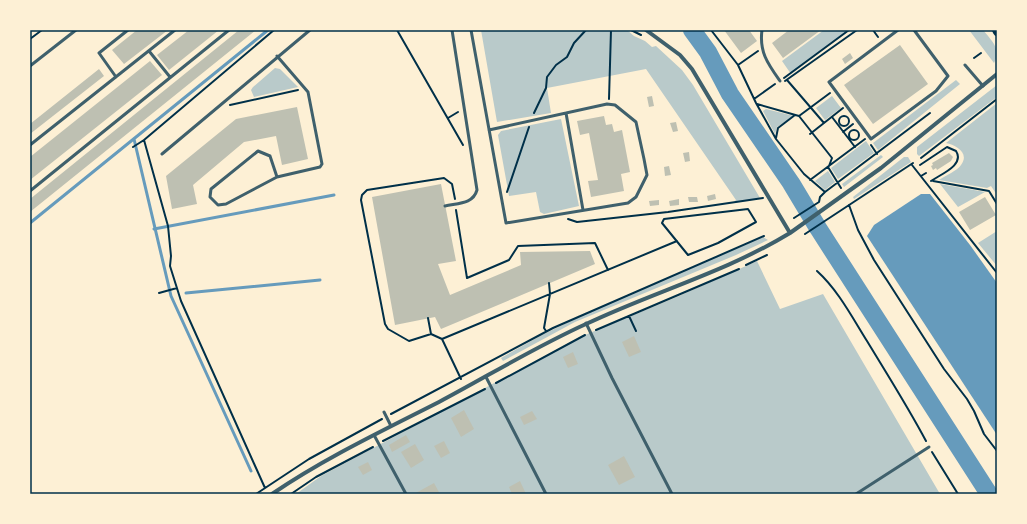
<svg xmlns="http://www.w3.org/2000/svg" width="1027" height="524" viewBox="0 0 1027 524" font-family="'Source Sans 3',sans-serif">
  <rect width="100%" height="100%" fill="#fdf0d5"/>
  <path fill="#b9caca" d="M481,30H627L634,36L645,41L652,47L656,46L682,70L693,85L760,198L733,203L736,200L646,69L547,88L551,113L497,122Z
    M824,30H849L791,74L782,61Z
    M969,30H983C991,40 1002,49 994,63Z
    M275,68L280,69L298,87L254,97L251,90L253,87Z
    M956,80L960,84L878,150L873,143Z
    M997,85V97L919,156L917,154V147Z
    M832,96L841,108L825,120L816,108Z
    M997,103V195L991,186L987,188L939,180C946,175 957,171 961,165C970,153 956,145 946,143Z
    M766,109L794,116L777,127L775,134L763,111Z
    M561,119L579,206L544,214L540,212L536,192L509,196L498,135L501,131Z
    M866,141L874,153L838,179L831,168Z
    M881,155L883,157L844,187L842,184Z
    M904,157H908L911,162L854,199L853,197Z
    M828,171L835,182L825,190L815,181Z
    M940,184L985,192L958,207Z
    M997,231V266L978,243Z
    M763,237L768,240L736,255L575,322L503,361L501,358L540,336L585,314Z
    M757,261L780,309L823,294L940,494H296L321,476L580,337L679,296Z"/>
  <path fill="#669bbc" d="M921,194H930L970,245L997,283V435L867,236L874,225Z"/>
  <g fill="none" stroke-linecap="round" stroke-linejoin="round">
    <path stroke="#669bbc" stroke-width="3" d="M134,139L171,296L251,471
      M30,223L268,30
      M154,229L334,195
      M813,231L818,228
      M186,293L320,280"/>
    <path stroke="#669bbc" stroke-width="18" d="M692,30L708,52L730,94L791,183L818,228L989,494"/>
  </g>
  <path fill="#bec0b2" d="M137,30H168L124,64L112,50Z
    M189,30H219L169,70L157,55Z
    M239,30H256L30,212V199Z
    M724,30H749L757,41L741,53Z
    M789,30H821L783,58L772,43Z
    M900,45L928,84L873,124L844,85Z
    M850,53L853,58L845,64L842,59Z
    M150,61L162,75L30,180V157Z
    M99,69L104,76L30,134V124Z
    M652,96L654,106L649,107L647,97Z
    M297,107L308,159L282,165L276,136L244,142L193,185L197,204L172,209L166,176L236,119Z
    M604,116L606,125L612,124L614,132L622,130L630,172L621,174L624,191L591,197L588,181L598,180L589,133L580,135L577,121Z
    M676,122L678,131L673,132L670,123Z
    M689,152L690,161L685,162L683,153Z
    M949,153L953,157L951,161L937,170L936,168L933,170L931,166L933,165L932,163Z
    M669,166L671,175L665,176L664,167Z
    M441,184L456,261L438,264L450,295L521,265L520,252L590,251L595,264L441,329L435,317L395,325L372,197Z
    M715,194L716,199L708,201L707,196Z
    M688,197H697L698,202H689Z
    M985,197L996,215L970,230L959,212Z
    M679,199V205L670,206L669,201Z
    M659,200V205L650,206L649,201Z
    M634,336L641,352L629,357L622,342Z
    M573,352L578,364L568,368L563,357Z
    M464,410L474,429L461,437L451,418Z
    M532,411L537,419L524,425L520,417Z
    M406,435L410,442L392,452L389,445Z
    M444,441L450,453L441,458L434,446Z
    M415,444L424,460L411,468L401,452Z
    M624,456L635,477L619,485L608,465Z
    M368,462L372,470L363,475L358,467Z
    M520,481L526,494H512L509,487Z
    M434,483L440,494H414Z"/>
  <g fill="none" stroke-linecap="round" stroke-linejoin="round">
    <path stroke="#003049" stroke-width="2" d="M397,30L463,145
      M631,30L641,35
      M711,30L738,65L756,103L776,139L804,174L825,192
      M873,30L878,37
      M30,39L42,30
      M974,58L981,53
      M738,65L758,51
      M784,78L849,30
      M787,80L824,123
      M785,81L857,30
      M609,99L611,30
      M754,99L775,84
      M757,104L799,116L830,93
      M230,105L298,90
      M534,113L546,88L547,77L556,65L567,57L574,43L586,30
      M839 121a5 5 0 1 1 10 0a5 5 0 1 1-10 0Z
      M799,116L832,158L829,166
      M832,117L855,147
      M448,118L458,112
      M849 135a5 5 0 1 1 10 0a5 5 0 1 1-10 0Z
      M843,132L853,124
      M810,134L843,108
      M776,138L778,128L795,115
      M871,145L877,154
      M133,147L144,140
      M921,158L997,99
      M912,165L997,273
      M920,165L947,147L956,151C965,165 941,174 931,181
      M828,167L841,188
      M921,176L926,173
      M810,180L865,139
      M933,181L989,191L997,204
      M507,192L529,127
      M455,199L452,184L444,178L367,190L362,195L361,200L385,324L388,329L409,341L431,334L442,339L677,241
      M849,205L858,230L874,260L944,369L967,399L974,411L984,434L997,451
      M748,209L756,222L718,243L688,255L662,223L664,219Z
      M456,210L467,278L509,260L518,246L595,243L608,270
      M794,218L819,202L820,197L825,192L930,113
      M568,219L577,222L668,212L763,198
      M805,234L913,163
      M746,265L767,255
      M817,271C838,290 852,317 867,341C887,374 908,407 926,441
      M159,293L177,288
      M629,316L636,331
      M428,318L431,334
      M596,330L739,269
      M546,331L544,328L550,294L549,283
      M442,339L461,379
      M496,383L585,335
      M391,414L553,328L764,236
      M383,441L485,389
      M932,452L958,494
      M265,488L181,301L170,266L171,256L168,226L144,140L274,30
      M256,494L309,459L382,419
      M291,494L316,477L373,447"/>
    <path stroke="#3f606c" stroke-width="3" d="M471,30L506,223L628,203L636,197L647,175L644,159L636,122L615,105L607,104L489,130
      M762,30C759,52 768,64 780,81
      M898,30L829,82L871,139L936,91L948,76L914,30
      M149,51L170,77
      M965,65L983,86
      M30,66L76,30
      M116,77L99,53L128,30
      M566,113L583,210
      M30,145L175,30
      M162,154L310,30
      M277,177L270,156L258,151L211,189L210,197L218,205L226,204L277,177L320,167L322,164L308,92L277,56
      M30,191L229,30
      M445,206C459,203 473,204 477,190L452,30
      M586,323L612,378L672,494
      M486,377L546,494
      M384,412L391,426
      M374,435L406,494
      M856,494L929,447"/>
    <path stroke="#3f606c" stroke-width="4" d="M646,30L680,55L692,69L790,233L881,168L997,74
      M272,494C325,458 382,431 439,402C488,376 535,347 586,324C653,292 726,272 790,233"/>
    <path stroke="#003049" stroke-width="8" d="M996,30L997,32"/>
  </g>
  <rect width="1027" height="524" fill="none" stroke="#fdf0d5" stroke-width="62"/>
  <rect x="31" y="31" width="965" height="462" fill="none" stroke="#003049" stroke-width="1.5"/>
</svg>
